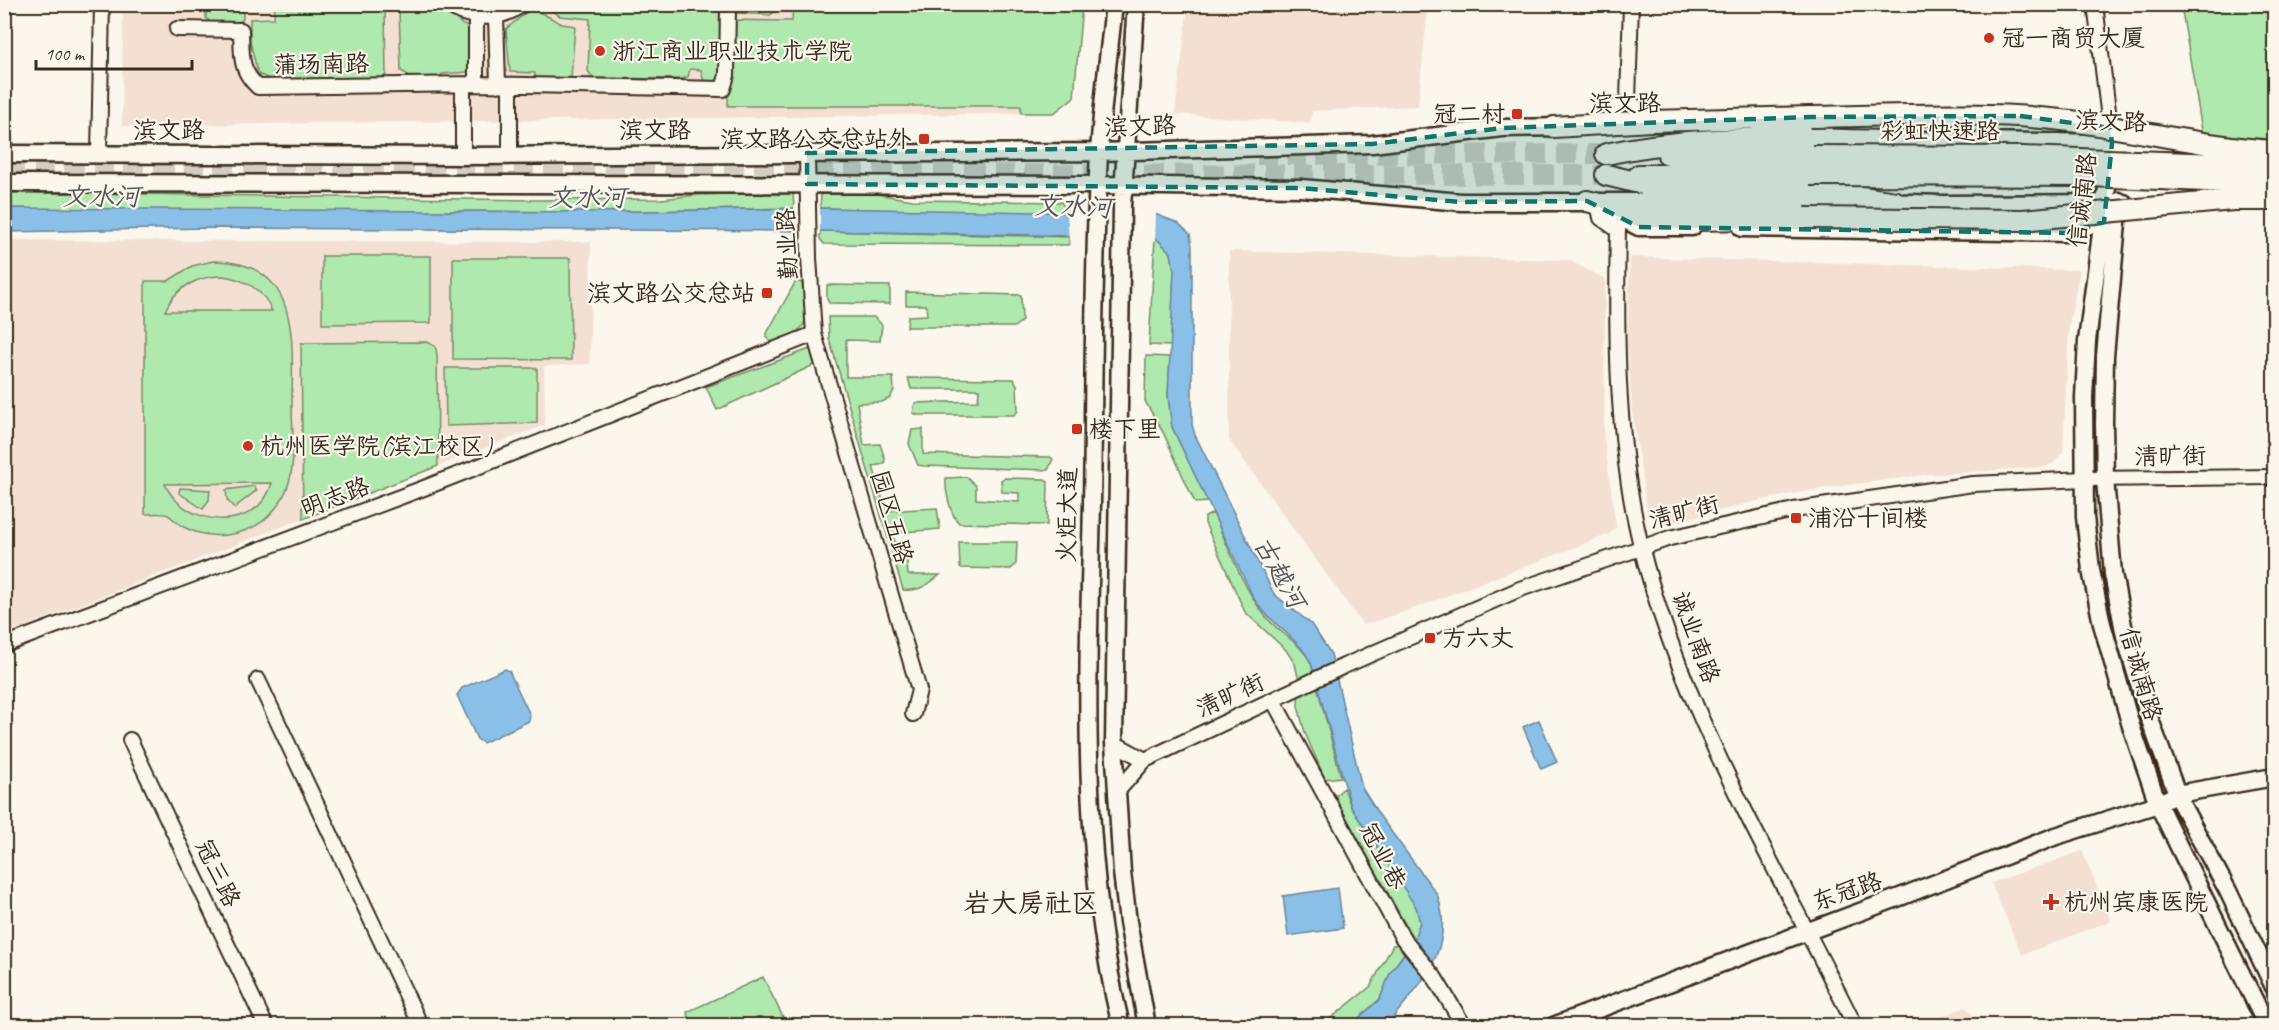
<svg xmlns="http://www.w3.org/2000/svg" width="2279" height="1030" viewBox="0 0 2279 1030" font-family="Caveat,'LXGW WenKai TC',sans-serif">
  <rect width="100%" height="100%" fill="#fbf7ec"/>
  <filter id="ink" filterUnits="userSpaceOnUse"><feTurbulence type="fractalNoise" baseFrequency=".0167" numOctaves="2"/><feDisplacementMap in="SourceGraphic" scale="12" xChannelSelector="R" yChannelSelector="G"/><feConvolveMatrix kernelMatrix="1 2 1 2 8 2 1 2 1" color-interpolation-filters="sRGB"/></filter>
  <g filter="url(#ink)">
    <path fill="#f4e0d3" d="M123,5H1082L1074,97L1054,113L122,126Z
      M1188,5H1428L1418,106L1312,111L1311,123L1175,114Z
      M5,240L591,242L590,364L544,366L545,425L5,634Z
      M1229,251L1568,260L1605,279L1604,437L1616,527L1610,534L1405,612L1363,625L1229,440Z
      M1630,257L2080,270L2069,325L2063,452L2054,463L2046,467L1924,475L1826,488L1766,499L1666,524L1655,520L1647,511L1632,411L1627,342Z
      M2082,851L2111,921L2022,955L1991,883Z
      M1965,1007L1971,1012L1977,1025H1923Z"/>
    <path fill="#b0e9ae" stroke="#768a66" stroke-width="1.5" fill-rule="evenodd" d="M793,4L1082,5L1074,97L1054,113H1021V106H728L729,20L792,21Z
      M206,5H243V19L238,23L210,22L206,18Z
      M275,5H397L385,9L386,75L379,80L287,81L283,77L281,66L274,67V81L258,74L250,42V19L274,18Z
      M406,5H440L463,25L472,27L470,68L467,72L442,74L440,78L415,79L401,71L399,10Z
      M542,5H722L724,69L715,83L704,82L701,70L690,69L688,77L681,79L593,78L588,71L590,19L560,16Z
      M734,5H777V10L770,15L737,13L734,12Z
      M2181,5H2274V139L2203,136Z
      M532,8L562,24L575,26L571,78H535V73L510,72L506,29Z
      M5,192L536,200L661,199L697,195L793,192L794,208L593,212L5,209Z
      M821,194H876L913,200L1061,202L1069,214L820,208Z
      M820,231L1069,237V245L824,244L820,239Z
      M1155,237L1171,253L1174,271L1171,346L1149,345Z
      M322,256H431V323L322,324Z
      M453,258H570L571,360L453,359Z
      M213,261C303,261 292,342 292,405C292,433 297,466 286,491C278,509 263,525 244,531C224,538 201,537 182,526C177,523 173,518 168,515C162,512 151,514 145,514V281H168L192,266ZM223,276C244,279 264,290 272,311H165C175,287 198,276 223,276ZM272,483C258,534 184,528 165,484Z
      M796,281L802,283C808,326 812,327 771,344L766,335Z
      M827,285L890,286V304L829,303L827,299Z
      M906,292L1021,295L1022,321L1014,327H907L908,316L927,315L926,305H906Z
      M828,317H874L882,325L880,341L846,340V377H893L894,390L890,398L882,402L857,403L864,445L880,444L885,459L884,464L873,466L886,511L937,508L940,529L892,533L896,545H906L908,575H940C929,584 919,592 903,590L829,338Z
      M426,342L435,346L437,354L438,466L303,519L301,343Z
      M810,349L816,364L717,410L706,387Z
      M1146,356L1170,357L1168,396L1172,427L1208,502L1195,503L1163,432L1145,401Z
      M445,368H537V423L446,426Z
      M908,378L1014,379L1017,385L1018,411L1014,415H918L913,413L915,403L978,401L979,389H911Z
      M923,429V454L1050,457L1053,459L1048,470L924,466L918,465L909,444L912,430Z
      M967,477L976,486V499L1019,502V493L1002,492L1001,480L1004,478L1045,479L1048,482L1047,525L959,523C950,515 945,490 946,478Z
      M254,486L257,490L234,508L227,500L226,490Z
      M180,488L210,490L209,500L203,509L179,493Z
      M1213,513C1228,546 1241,584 1263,613C1277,633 1300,641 1311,663L1341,777L1325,779L1305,733L1298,706L1299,681L1295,664L1286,650L1245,612L1205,523V517Z
      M959,542H1017L1016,564L1011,569L960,568Z
      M1344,788L1351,807L1416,906L1420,922L1414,940L1337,801L1336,795Z
      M1401,944L1407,949L1390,973L1380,999L1351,1025L1321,1026L1370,987L1393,945Z
      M763,977L787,1025H693L687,1012Z"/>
    <path fill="#8ac0e8" stroke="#6a8497" stroke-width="1.5" d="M4,208L593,212L820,208L1155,214L1178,223L1190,234L1192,247V425L1195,435L1274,594L1311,624L1331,654L1362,788L1379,815L1437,894C1457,951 1419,984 1387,1025H1351L1380,999L1390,973L1414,940L1420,922L1416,907L1351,807L1311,663C1298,637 1270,624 1254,599L1172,427L1168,396L1174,271L1171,253L1155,237L820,231L207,228L5,232Z
      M505,669L509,671L530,715L529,721L483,743L477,739L457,695L462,688Z
      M1539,720L1557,762L1541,769L1523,727Z
      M1338,888L1343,928L1288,936L1283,896Z"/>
    <path fill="#fbf7ec" d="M794,205H820V234H794Z
      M1067,211H1156L1155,241L1069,240Z"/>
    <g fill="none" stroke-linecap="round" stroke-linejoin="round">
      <path stroke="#d5cec3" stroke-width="20" stroke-dasharray="20 10" stroke-linecap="butt" d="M1257,155L1606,154
        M4,173L1606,175"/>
      <g stroke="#3b2a1e" stroke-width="18">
        <path id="minor" d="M447,4C468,20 501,22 522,4
          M1631,4L1628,100L1651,121
          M2095,4L2111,135
          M496,16L498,85
          M177,29L241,30C242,54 239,70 258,87L476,84L723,89L727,75L728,4
          M476,84V16
          M510,85V155
          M1606,123L1616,107L1628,100
          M807,153L809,258L814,334L919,690L913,714
          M99,154L102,4
          M463,156V85
          M1599,208L1601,218L1618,230
          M1618,230C1616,327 1616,423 1635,519C1671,696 1776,864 1855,1026
          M4,645L424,488L814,334
          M258,680L421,1026
          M1273,700L1402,937L1435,978L1464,1026
          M130,740L266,1026
          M1114,743L1145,760
          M1116,793L1145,760L1344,666L1520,589L1670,538L1794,510L1973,484L2085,479L2274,477"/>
      </g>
      <g stroke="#3b2a1e" stroke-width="21">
        <path id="major" d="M1114,4C1109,54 1102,104 1099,153C1093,269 1094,386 1092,503C1088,678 1079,854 1121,1026
          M1136,4L1122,206L1114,743L1122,872L1128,922L1147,1026
          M1760,127L1824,131
          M1910,140L2112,143L2190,149
          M4,154L463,156L1099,152L1372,144L1502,128L1567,127
          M2110,165L2087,341L2084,397L2085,517L2091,570L2102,624L2131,726L2158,804L2267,1026
          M4,183L1098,185L1301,188L1461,202H1848
          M2119,201L2105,356L2104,423L2105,479L2113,574L2125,636L2149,717L2180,802L2228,891L2274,987
          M1883,202L1941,204L2124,203
          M1607,211L1639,227H1692
          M1742,228L2068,233L2112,218
          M1553,1026L1900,897L2056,836L2158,804L2177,794L2274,777"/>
      </g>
      <g stroke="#3b2a1e" stroke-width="24">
        <path id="highway" d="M1554,127L1651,121L1810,117
          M1606,154C1709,131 1817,140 1922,142
          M1668,155L1812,156
          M1606,175L1664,189L1821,191L1896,202
          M1639,175H1810
          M1587,201L1640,214L1695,220L1805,218"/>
      </g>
      <use href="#minor" stroke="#fbf7ec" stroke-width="14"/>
      <use href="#major" stroke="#fbf7ec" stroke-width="16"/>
      <use href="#highway" stroke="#fbf7ec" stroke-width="20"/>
      <g stroke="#3b2a1e" stroke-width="24" stroke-linecap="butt">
        <path id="highway-bridge" d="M1810,117C1896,116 1985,110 2071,121C2139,130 2206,147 2274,151
          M1812,156L2023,157L2274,166
          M1810,175L2090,176L2274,184
          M1805,218L2023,220L2233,200H2274"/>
      </g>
      <use href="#highway-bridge" stroke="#fbf7ec" stroke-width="20"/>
    </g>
  </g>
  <path fill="#0f766e" fill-opacity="0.2" stroke="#0f766e" stroke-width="4.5" stroke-dasharray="12 8" stroke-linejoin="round" d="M2020,116L2110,128L2112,143L2104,222L2068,233L1639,227L1587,201L1461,202L1301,188L807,184V153L1372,144L1502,128L1810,117Z"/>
  <g fill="#c8321e" stroke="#fbf7ec" stroke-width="2">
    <circle cx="1989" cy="38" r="6"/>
    <circle cx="600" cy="51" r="6"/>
    <rect x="1511" y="108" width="12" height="12" rx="3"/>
    <rect x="918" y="133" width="12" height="12" rx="3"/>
    <rect x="761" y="287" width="12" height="12" rx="3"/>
    <rect x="1071" y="423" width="12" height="12" rx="3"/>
    <circle cx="248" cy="446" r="6"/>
    <rect x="1790" y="512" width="12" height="12" rx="3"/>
    <rect x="1424" y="632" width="12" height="12" rx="3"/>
    <path d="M2048 893h6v6h6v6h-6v6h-6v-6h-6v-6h6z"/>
  </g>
  <g text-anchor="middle" stroke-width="4.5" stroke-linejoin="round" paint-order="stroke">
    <g font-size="24" fill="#3b2a1e" stroke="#fbf7ec" text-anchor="start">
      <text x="2001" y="46">冠一商贸大厦</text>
      <text x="612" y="59">浙江商业职业技术学院</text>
      <text x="1505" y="122" text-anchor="end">冠二村</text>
      <text x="912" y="147" text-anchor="end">滨文路公交总站外</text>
      <text x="755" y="301" text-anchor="end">滨文路公交总站</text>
      <text x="1089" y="437">楼下里</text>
      <text x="260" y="454">杭州医学院(滨江校区)</text>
      <text x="1808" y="526">浦沿十间楼</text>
      <text x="1442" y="646">方六丈</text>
      <text x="2064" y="910">杭州宾康医院</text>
    </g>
    <g font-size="24" fill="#3b2a1e" stroke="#fbf7ec">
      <text transform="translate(321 64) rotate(-1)" y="8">蒲场南路</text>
      <text x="1625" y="111">滨文路</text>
      <text transform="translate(2111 121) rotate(2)" y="8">滨文路</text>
      <text transform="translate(1140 126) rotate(-2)" y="8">滨文路</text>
      <text x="169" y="138">滨文路</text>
      <text x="655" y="138">滨文路</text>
      <text x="1940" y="139">彩虹快速路</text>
      <text transform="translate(2082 200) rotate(-83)" y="8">信诚南路</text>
      <text transform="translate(787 244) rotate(-93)" y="8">勤业路</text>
      <text transform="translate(2170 456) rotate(-1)" y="8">清旷街</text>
      <text transform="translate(335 497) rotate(-21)" y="8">明志路</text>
      <text transform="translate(1684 512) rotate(-14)" y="8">清旷街</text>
      <text transform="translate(1067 515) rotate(-89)" y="8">火炬大道</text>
      <text transform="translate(892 517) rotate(74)" y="8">园区五路</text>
      <text transform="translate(1696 637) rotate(70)" y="8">诚业南路</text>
      <text transform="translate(2141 674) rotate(74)" y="8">信诚南路</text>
      <text transform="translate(1230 695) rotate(-25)" y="8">清旷街</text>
      <text transform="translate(1383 856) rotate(62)" y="8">冠业巷</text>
      <text transform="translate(218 873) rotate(64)" y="8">冠三路</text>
      <text transform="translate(1847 891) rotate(-19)" y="8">东冠路</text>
    </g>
    <g font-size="26" font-style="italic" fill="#53575b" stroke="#fbf7ec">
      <text x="101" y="205">文水河</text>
      <text x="587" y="206">文水河</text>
      <text transform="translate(1073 206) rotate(2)" y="9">文水河</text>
      <text transform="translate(1280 572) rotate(61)" y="9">古越河</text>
    </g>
    <g font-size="27" fill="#3b2a1e" stroke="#fbf7ec">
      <text x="1031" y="912">岩大房社区</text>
    </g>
  </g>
  <rect width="2279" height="1030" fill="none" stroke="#fbf7ec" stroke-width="24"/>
  <rect x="12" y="12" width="2255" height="1006" fill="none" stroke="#3b2a1e" stroke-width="2" filter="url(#ink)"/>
  <path d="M36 60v9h156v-9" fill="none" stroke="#3b2a1e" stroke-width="3"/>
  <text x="45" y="60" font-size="18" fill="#3b2a1e" stroke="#fbf7ec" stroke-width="4.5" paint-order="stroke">100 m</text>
</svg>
